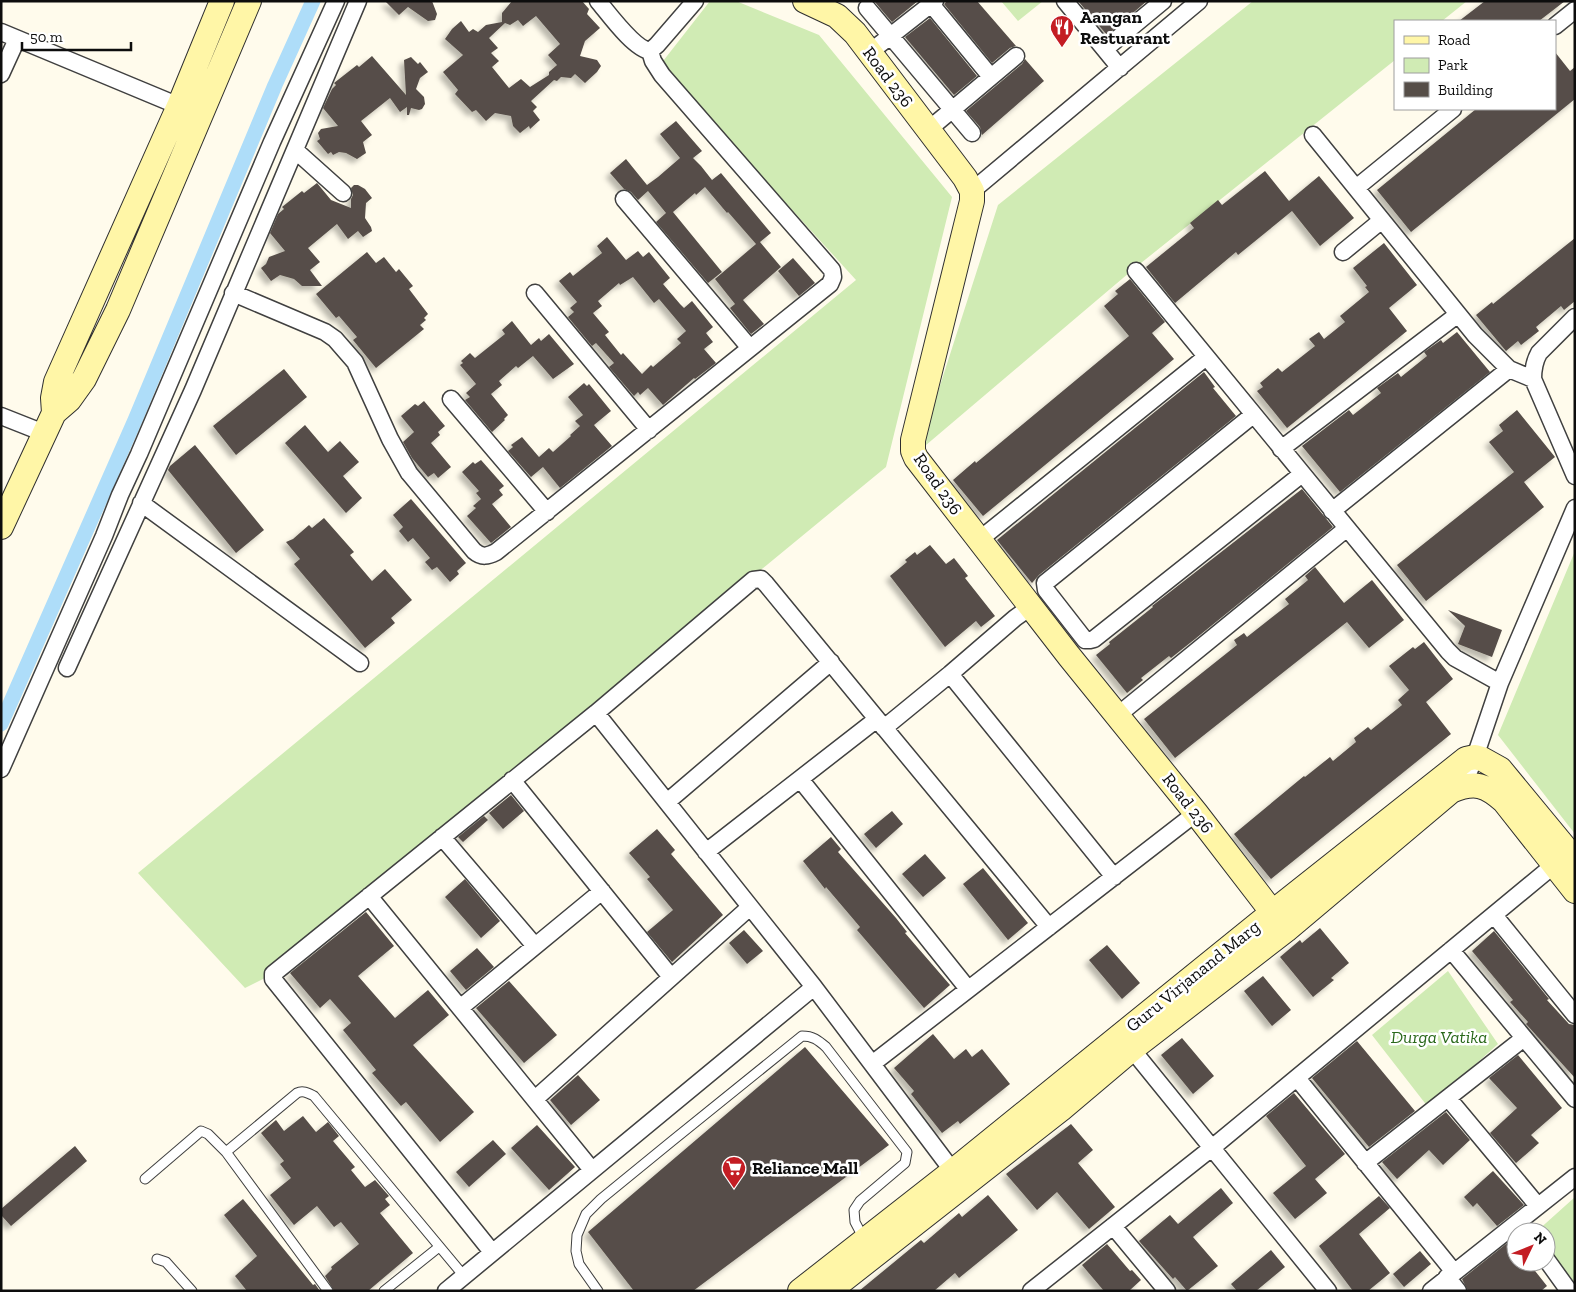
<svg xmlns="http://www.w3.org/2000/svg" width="1576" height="1292" viewBox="0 0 1576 1292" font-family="'Zilla Slab',serif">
  <defs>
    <filter id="shadow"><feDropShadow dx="-4.5" dy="4.5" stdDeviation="2.5" flood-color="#0004"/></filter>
  </defs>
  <rect width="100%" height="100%" fill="#fffbec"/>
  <path fill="#d0ebb4" d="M710,1H736L819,35L952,197L886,467L263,979L245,988L138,873L856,280L660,65Z
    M1001,1H1043L1018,21Z
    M1253,1H1467L1442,21H1395V60L1136,267L919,451L998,205Z
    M1575,551V834L1498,735Z
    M1448,971L1498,1044L1428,1107L1372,1035Z
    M1575,1197V1285L1546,1250V1232H1536Z"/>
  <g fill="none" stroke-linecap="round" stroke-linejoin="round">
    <path stroke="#aeddf9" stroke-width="15" d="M1,724L135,420L275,85L313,1"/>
  </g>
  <path fill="#564e48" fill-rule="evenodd" filter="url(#shadow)" d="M385,1H432L437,14L435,20L428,21L408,7L399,15Z
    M512,1H582L589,9L587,14L600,28L585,41L580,56L597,60L601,66L597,72L585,83L575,74L571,78L561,77L557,81L554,80L531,101L537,107L533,111L540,120L530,129L529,126L520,133L513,126L511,116L495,113L486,121L476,110L472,112L455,94L458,90L443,72L463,55L445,39L452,29L461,21L469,32L473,29L478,32L486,25L502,22V13ZM536,16L560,44L548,55L557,65L549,72V75L530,87L521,79L509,88L492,67L499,61L491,53L498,48L489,38L505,23L510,25L518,20L523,26Z
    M874,1H918L892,22Z
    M947,1H977L1016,46L1010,48L992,63L944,4Z
    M1078,1H1147L1107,35Z
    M1485,1H1565L1539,21H1459Z
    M930,18L977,76L954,95L905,37Z
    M1555,52L1570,71L1575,67V99L1411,232L1377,190L1476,109H1555Z
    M372,56L406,95L404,60L411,57L418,64L420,62L428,72L420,78L416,89L424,97L425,104L422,109L419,110L411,108L409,115H407V107L400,112L390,98L361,121L372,135L363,142L366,153L357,159L346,153L339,152L333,155L331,152L328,154L317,141L320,139L318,133L321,129L338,126L323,108L332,89L336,85L334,83L357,65L359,67Z
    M1025,59L1044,81L982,135L980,127L966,111L1022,64Z
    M676,121L702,151L693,158L701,166L712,180L721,173L771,233L760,242L781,267L743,300L764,324L751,334L730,308L735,304L715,279L756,244L728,212L727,213L705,187L696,195L695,193L673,212L722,272L708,283L656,222L666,213L648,191L638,200L631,192L624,189L610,173L626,159L647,185L658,177L680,158L660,134Z
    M1265,171L1289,201L1319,176L1354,218L1320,246L1292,211L1238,255L1236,252L1175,303L1146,267L1194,228L1190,223L1218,200L1222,205Z
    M317,183L331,200L351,208V199L353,195L351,188L354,185H358L365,189L372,198L366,203L365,218L371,227L372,231L363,237L358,231L348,239L337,224L308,248L320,262L310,270L322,286H302L294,279L280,275L271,281L261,268L266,264L269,257L285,251L270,233L278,214L284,209L282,207L302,191L304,193Z
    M607,237L626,260L638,251L643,257L649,252L670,278L663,284L680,304L684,308L692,301L713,327L706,333L713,342L704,349L716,363L695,379L694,378L663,405L648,388L640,395L638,392L634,396L609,367L614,363L596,343L592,346L568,317L574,312L570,308L577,302L559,281L570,272L573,276L602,253L597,246ZM633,277L654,303L659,299L686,331L677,339L681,343L653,367L651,365L642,374L623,353L621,355L605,335L609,332L593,313L602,306L598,301L619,283L620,285Z
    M1575,238V301L1564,310L1561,306L1536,327L1539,331L1521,345L1518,341L1506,351L1476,315L1492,302L1493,304Z
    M1384,243L1417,285L1389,308L1407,331L1287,428L1257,391L1263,387L1260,383L1278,368L1282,372L1315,346L1309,339L1319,332L1324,339L1345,322L1340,316L1369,292L1365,287L1367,286L1353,268Z
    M367,252L376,263L384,257L396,272L399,269L413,286L409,289L428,314L424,318L426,320L420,325L424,329L376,368L353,340L357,337L339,316L336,318L316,294Z
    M793,258L815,283L799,296L778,271Z
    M1130,279L1165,322L1152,333L1174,359L983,516L953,480L975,461L976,463L1129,336L1104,306L1118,294L1115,291Z
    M512,321L531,345L539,338L541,341L549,334L574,364L553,379L533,356L518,368L516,366L499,381L502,385L491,394L508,415L504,419L505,420L492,432L465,400L470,397L466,393L476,384L460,365L463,363L461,361L470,353L475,358L505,334L502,330Z
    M1457,332L1490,372L1340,492L1302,446L1349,410L1353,415L1381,393L1377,388L1398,373L1401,377L1427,356L1424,352L1441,340L1443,343Z
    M284,369L307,397L236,455L213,426Z
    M1204,372L1215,387L1213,388L1236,416L1039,575L1032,583L997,540Z
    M584,383L587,386L589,384L611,411L594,425L612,446L560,488L543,467L531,477L508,451L513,447L511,445L522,437L539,457L549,448L553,452L571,436L570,435L580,426L575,421L583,415L568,397Z
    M424,401L445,426L438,432L440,435L431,443L451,467L438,478L434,473L428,477L412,458L403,442L414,432L401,416L415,404L418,406Z
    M1517,410L1555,457L1524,482L1544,507L1426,601L1397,565L1514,472L1489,442L1503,431L1499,425Z
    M305,425L328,452L340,441L359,462L343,476L362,498L346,513L285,443Z
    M195,445L264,530L236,553L168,470L170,466Z
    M481,460L504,486L499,490L503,495L492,504L511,527L491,543L467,516L476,508L473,506L481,499L476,493L479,491L462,472L473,462L475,464Z
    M1302,489L1333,527L1195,639L1171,658L1169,656L1141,678L1143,680L1127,693L1096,655L1110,644L1109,642L1153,607L1152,606Z
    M411,499L466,563L457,571L459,574L450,582L437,567L432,570L425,562L430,558L413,538L408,542L399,531L403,527L393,515Z
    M324,518L354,552L350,555L372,581L385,569L412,600L391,618L395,623L365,648L294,564L300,559L286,542L293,539L309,525L312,528Z
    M930,545L946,564L954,558L968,576L965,578L995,616L981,627L976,621L945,647L890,576L907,562L905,560L915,552L917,555Z
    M1315,567L1344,603L1372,580L1404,620L1369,648L1347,622L1175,758L1144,719L1237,645L1234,640L1244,633L1247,637L1289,604L1285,599L1308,580L1305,576Z
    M1448,610L1502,630L1492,657L1458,644L1465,626Z
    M1424,642L1453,679L1426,702L1451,734L1271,879L1234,834L1304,776L1305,777L1330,757L1333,761L1356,742L1354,738L1368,727L1371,730L1402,705L1398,700L1409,690L1389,666L1413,647L1415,649Z
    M511,795L524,811L503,829L489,813Z
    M892,811L903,824L876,848L864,834Z
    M484,816L488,820L463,842L458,837Z
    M657,829L675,850L671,854L723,915L672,962L647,932L673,910L647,879L650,877L629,853Z
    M831,837L841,849L838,852L896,918L907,932L905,933L950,985L924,1008L857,930L860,927L849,914L826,887L825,889L803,861Z
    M925,854L946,878L923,897L902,874Z
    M983,868L1028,923L1008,940L963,884Z
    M465,879L500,921L481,938L445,897Z
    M366,912L394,946L358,976L395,1018L428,990L449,1015L413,1045L474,1112L440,1142L406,1102L401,1106L372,1073L376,1070L343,1030L351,1023L330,999L320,1008L290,973Z
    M1320,928L1349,963L1331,978L1334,980L1313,997L1280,957L1300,940L1302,943Z
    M744,930L763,951L747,964L729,943Z
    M1494,931L1549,999L1547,1000L1569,1024L1575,1025V1078L1526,1024L1528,1022L1510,1002L1513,1000L1472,951Z
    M1107,945L1140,983L1122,999L1089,960Z
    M477,948L494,967L466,990L450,971Z
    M1263,976L1291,1010L1272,1026L1244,991Z
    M509,981L557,1035L524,1063L476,1008Z
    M933,1034L954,1059L966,1049L972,1057L982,1049L1010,1084L960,1124L958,1121L942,1133L911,1094L914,1091L894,1068Z
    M1182,1038L1214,1076L1193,1094L1161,1055Z
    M1357,1041L1415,1111L1369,1147L1312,1078Z
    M805,1047L889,1145L693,1291H634L588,1232Z
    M1518,1055L1562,1108L1531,1135L1539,1143L1516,1163L1490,1133L1517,1108L1489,1078Z
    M578,1075L600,1100L571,1125L550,1100Z
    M1294,1093L1345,1154L1315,1179L1327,1193L1295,1219L1273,1193L1306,1166L1266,1116Z
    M1446,1112L1470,1140L1443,1165L1429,1150L1397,1179L1382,1162Z
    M303,1116L316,1132L328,1122L339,1136L333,1141L355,1167L351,1170L365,1187L375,1180L389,1196L385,1199L390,1205L380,1213L413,1253L368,1291H334L325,1276L332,1269L331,1267L359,1244L341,1222L334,1227L317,1206L294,1225L270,1195L291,1178L280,1164L284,1161L261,1133L276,1120L284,1131Z
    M1071,1124L1093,1150L1078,1163L1115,1207L1089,1229L1057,1192L1037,1210L1006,1174Z
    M537,1125L575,1167L549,1190L511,1148Z
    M493,1140L506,1154L469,1187L456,1172Z
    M75,1146L87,1161L11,1226L1,1215V1209Z
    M1493,1171L1524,1205L1497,1226L1477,1203L1473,1207L1464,1197Z
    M1221,1188L1233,1203L1193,1237L1218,1266L1187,1291L1175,1277L1173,1279L1139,1241L1170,1215L1178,1224Z
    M988,1195L1018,1230L959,1278L955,1273L934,1291H859L921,1240L924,1243L959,1213L962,1217Z
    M1379,1196L1390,1208L1359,1234L1390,1273L1368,1291H1353L1319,1246Z
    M243,1199L313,1285L315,1284L320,1291H247L235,1276L257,1256L224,1215Z
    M1511,1240L1516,1246V1262H1528L1547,1286L1541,1291H1468L1462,1279Z
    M1107,1244L1130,1271L1132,1270L1141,1280L1129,1291H1104L1082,1265Z
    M1271,1250L1285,1267L1256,1291H1237L1231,1284Z
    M1420,1251L1431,1264L1404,1287L1393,1274Z"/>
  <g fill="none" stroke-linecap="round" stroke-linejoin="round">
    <g stroke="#404040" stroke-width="11">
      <path id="lane" d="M226,1152L328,1291
        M145,1179L201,1131L208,1134L226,1152L297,1093C303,1090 308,1093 314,1096L464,1276
        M157,1259L166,1262L192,1291
        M384,1291L439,1247
        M598,1291L579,1264L576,1251L577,1235L586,1214L601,1199L672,1141L802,1036C813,1036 818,1040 826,1047L907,1152L905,1163L860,1201L854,1210L855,1222L864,1239"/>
    </g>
    <g stroke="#404040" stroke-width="19">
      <path id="street" d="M598,1C609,14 634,49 650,51L657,45L695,1
        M1065,1L1120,68
        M931,4L991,77
        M867,8L972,133
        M1555,26L1575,10
        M1,32L179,106
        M1105,49L1163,1
        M870,52L935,1
        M1,74L17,39
        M928,130L1016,56
        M1313,135L1475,335L1509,369L1533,379
        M295,150L343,193
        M1356,188L1453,109
        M972,191L1199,1
        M624,199L750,348
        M1343,252L1382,220
        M1136,271L1448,651L1455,658L1500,683
        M233,293L325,332L335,339L355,362L390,439L409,473L474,551C482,558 488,556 496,552L830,284L833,277L832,270L662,75L653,61L650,51
        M535,293L649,430
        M1575,317L1539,353C1534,362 1533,369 1533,379L1575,476
        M451,399L547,512
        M1253,415L1045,583L1046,590L1085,640H1090L1094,639L1302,474
        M1,416L44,433
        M1281,449L1457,315
        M141,503L360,663
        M1332,511L1509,369
        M979,540L1206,357
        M67,668L193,390L358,1
        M950,674L1114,877
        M596,713L814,987L958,1178
        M1118,715L1346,529
        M884,728L950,674L1015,618L1032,606
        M1,769L104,536L120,495L139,454L272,142L336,1
        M800,779L968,989
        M512,780L671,977
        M1463,786L1475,757L1500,683L1575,508
        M667,802L831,662
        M442,837L535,946
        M706,852L877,719L1049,927
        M369,896L592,1170
        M1494,915L1575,1015
        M1451,950L1575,1099
        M460,1008L602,891
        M1126,1042L1328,1291
        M872,1064L1196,813
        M1297,1078L1454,1272
        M1448,1098L1538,1206
        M535,1099L750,907
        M1365,1163L1524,1038
        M1113,1226L1167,1291
        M492,1252L273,979V974L596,713L753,580L761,579L766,584L877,719
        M1546,1259L1569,1291
        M1447,1277L1458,1291
        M446,1291L814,987
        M1031,1291L1213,1147L1554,865
        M1431,1291L1575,1177"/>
    </g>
    <g stroke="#2f2f2f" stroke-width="26">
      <path id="secondary" d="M805,1L837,16L855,33L965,178L972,191V201L913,440V451L916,458L1069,656L1196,813L1286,930
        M54,413L53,398L56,382L179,106L222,1
        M1,527L54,413L69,400L84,379L118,310L249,1
        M800,1291L952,1172L1273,912L1466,759L1475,757L1482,759L1500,769L1575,860
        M829,1291L1061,1109L1132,1049L1286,930L1451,791C1475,781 1486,785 1504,801L1575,891"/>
    </g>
    <use href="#lane" stroke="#fff" stroke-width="9"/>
    <use href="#street" stroke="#fff" stroke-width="16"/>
    <use href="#secondary" stroke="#fff6a7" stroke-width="24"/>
  </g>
  <defs>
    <g id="restaurant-pin" transform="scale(1.25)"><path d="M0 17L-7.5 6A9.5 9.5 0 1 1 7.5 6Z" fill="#c41d24" stroke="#fff"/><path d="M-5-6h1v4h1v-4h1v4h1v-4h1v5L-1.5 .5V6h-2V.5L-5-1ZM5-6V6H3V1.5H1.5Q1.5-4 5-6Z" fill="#fff"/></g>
    <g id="supermarket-pin" transform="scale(1.25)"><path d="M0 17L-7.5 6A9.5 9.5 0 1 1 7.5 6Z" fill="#c41d24" stroke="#fff"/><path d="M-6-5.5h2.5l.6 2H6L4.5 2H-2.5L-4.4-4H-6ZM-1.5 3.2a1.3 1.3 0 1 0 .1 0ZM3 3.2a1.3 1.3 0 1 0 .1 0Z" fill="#fff"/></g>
  </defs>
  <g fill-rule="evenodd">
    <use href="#restaurant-pin" x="1062" y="27"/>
    <use href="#supermarket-pin" x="734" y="1168"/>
  </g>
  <g text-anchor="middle" stroke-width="5" stroke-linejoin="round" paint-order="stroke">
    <g font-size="18" font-weight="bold" fill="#0d0d0d" stroke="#fff" text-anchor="start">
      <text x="1080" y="23">Aangan<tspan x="1080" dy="21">Restuarant</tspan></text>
      <text x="752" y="1174">Reliance Mall</text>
    </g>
    <g font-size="18" fill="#0d0d0d" stroke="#fff">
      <text transform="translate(888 77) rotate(53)" y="6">Road 236</text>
      <text transform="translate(938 484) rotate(55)" y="6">Road 236</text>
      <text transform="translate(1188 803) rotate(52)" y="6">Road 236</text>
      <text transform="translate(1193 976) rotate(-39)" y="6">Guru Virjanand Marg</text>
    </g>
    <g font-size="18" font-style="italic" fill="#29681a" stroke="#fff">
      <text x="1439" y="1043">Durga Vatika</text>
    </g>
  </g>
  <rect width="1576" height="1292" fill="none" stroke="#0d0d0d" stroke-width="5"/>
  <rect x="1394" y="20" width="162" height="90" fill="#ffffff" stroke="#9e9e9e"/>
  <rect x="1404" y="36" width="25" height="8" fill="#fff6a7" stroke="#9e9e9e"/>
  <text x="1438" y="45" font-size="15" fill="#0d0d0d">Road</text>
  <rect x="1404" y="58" width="25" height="15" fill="#d0ebb4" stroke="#9e9e9e"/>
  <text x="1438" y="70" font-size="15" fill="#0d0d0d">Park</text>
  <rect x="1404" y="82" width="25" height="15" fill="#564e48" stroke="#9e9e9e"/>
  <text x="1438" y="95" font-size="15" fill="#0d0d0d">Building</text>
  <g transform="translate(1531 1247) rotate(47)"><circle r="24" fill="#ffffff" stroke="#9e9e9e"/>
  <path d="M0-4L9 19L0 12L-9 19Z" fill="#c41d24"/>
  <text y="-8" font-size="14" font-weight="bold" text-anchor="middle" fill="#0d0d0d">N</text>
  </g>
  <path d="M22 42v8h109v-8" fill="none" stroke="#0d0d0d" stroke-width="2.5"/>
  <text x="30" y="42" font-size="15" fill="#0d0d0d" stroke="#ffffff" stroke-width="4" paint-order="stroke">50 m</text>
</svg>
